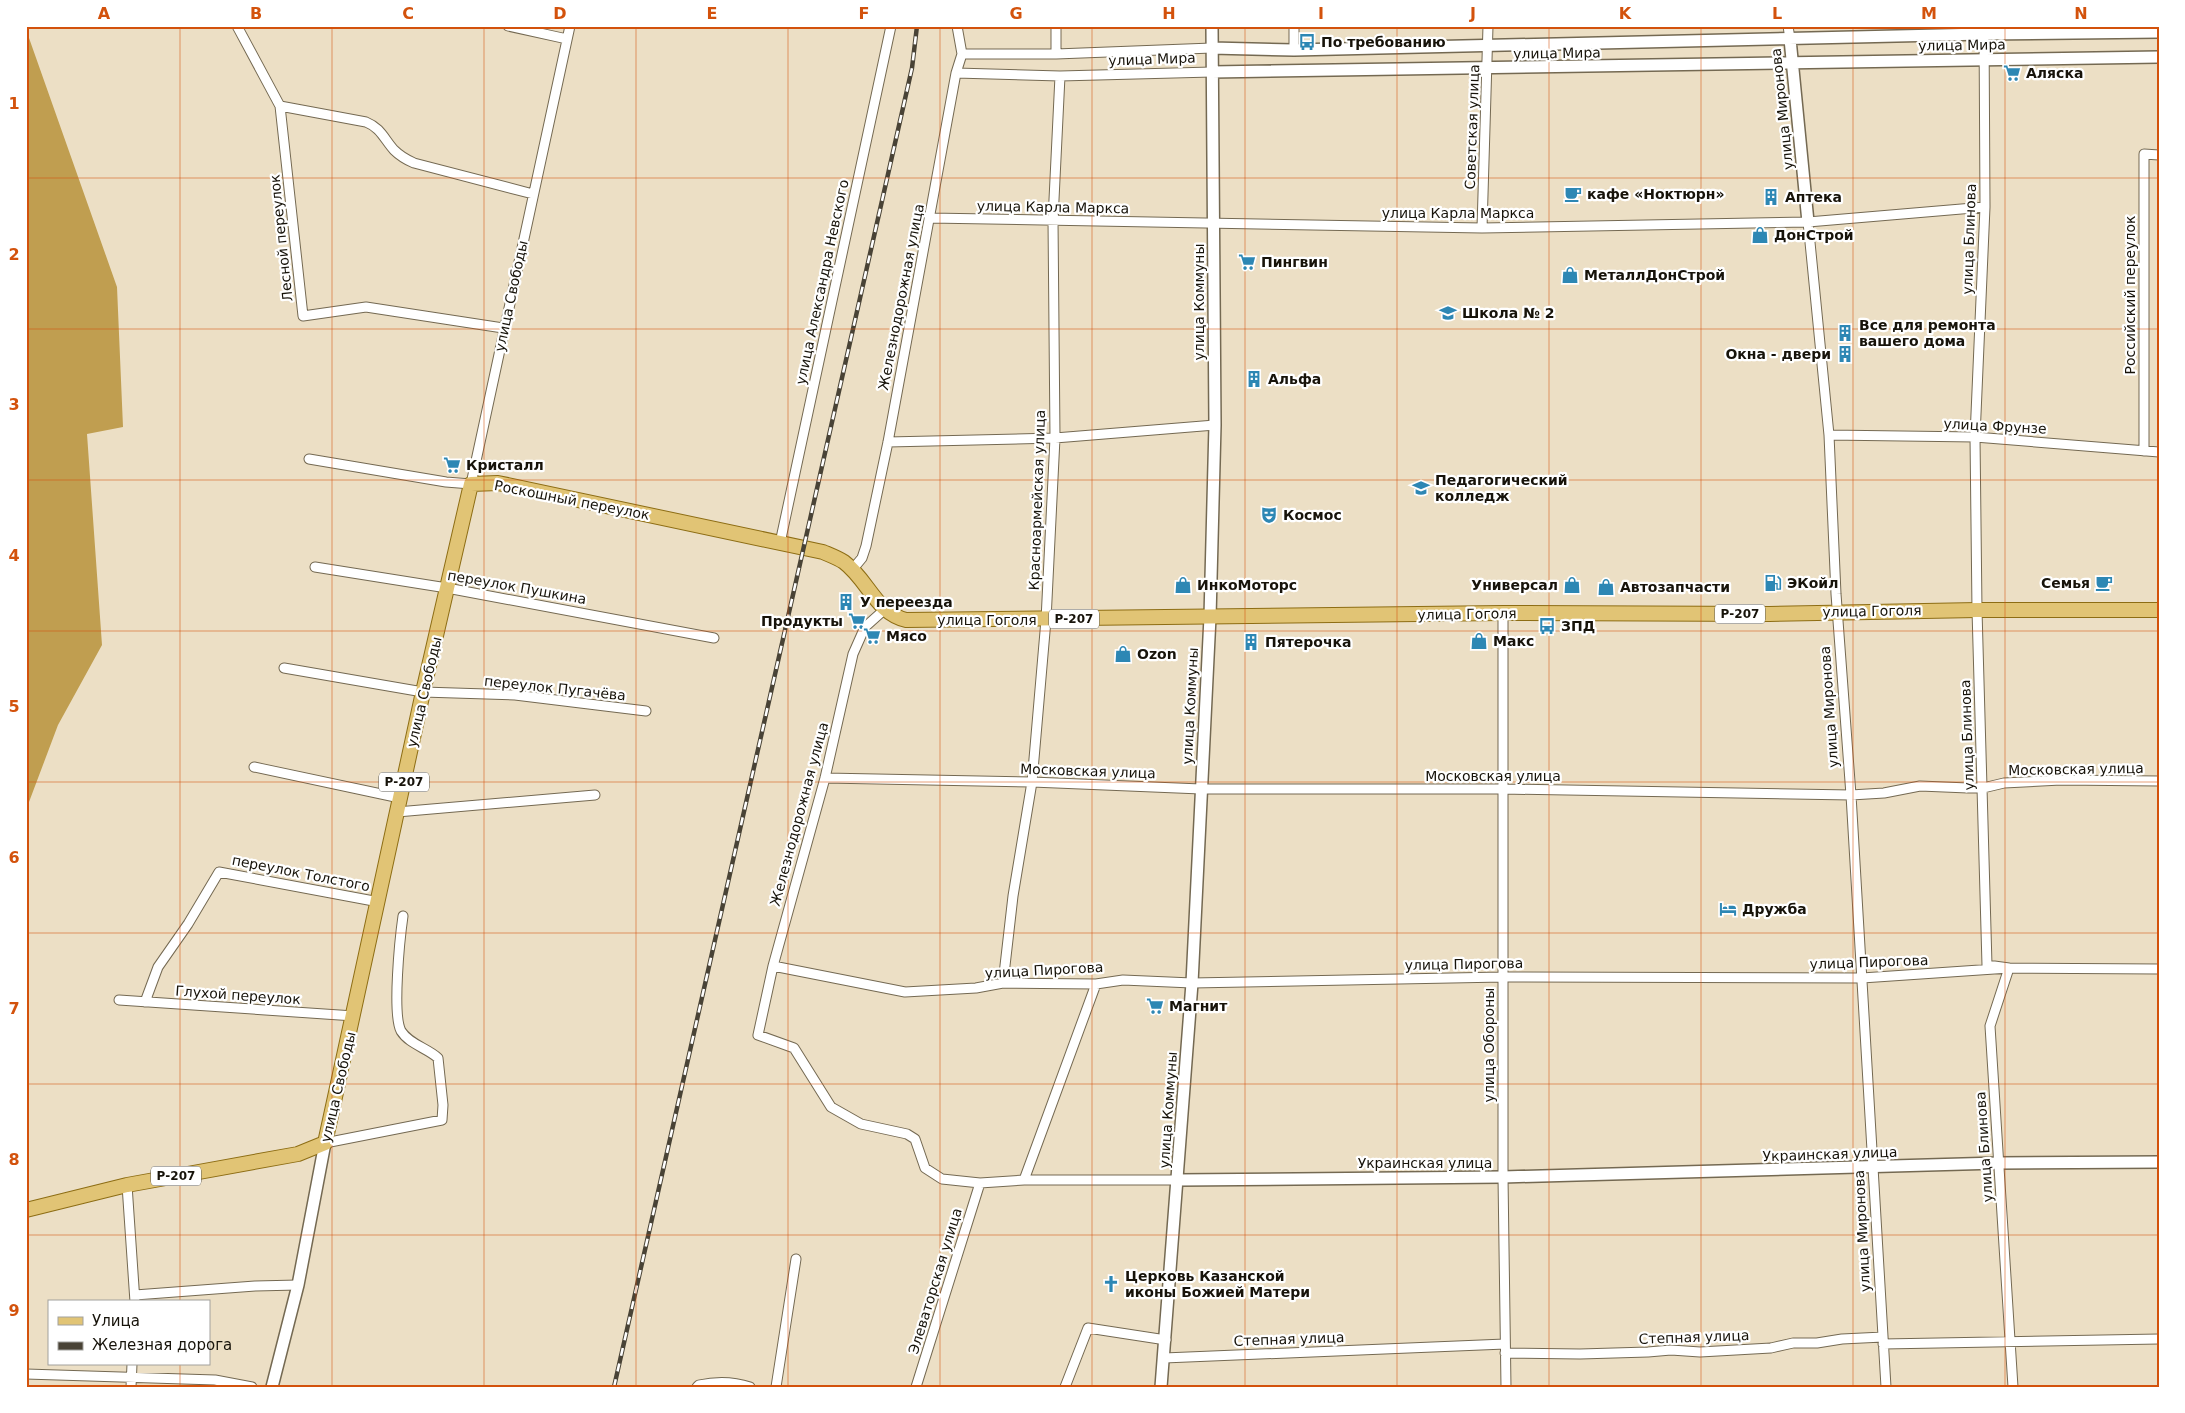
<svg xmlns="http://www.w3.org/2000/svg" width="2185" height="1413" viewBox="0 0 2185 1413" font-family="'DejaVu Sans',sans-serif">
  <rect width="100%" height="100%" fill="#ecdfc5"/>
  <path fill="#c09e50" d="M26,26H29V38L117,287L123,427L87,434L102,645L58,725L26,810Z"/>
  <g fill="none" stroke-linecap="round" stroke-linejoin="round">
    <g stroke="#746952" stroke-width="11">
      <path id="minor" d="M237,26L280,106L303,316L366,307L503,328
        M508,26L567,39
        M1788,26L1790,39
        M1984,26L1985,207L1975,437L1977,610L1987,965L2009,968L1990,1026L2013,1387
        M1294,50V26
        M962,54H1056L1212,48
        M1056,54V26
        M956,73L1060,76L1212,72
        M280,106L366,122C381,128 384,139 394,150C400,156 407,160 414,163L533,194
        M930,218L1482,228L1808,222L1985,207
        M1808,222L1829,435L1836,594L1851,795L1886,1387
        M1482,228L1488,26
        M1829,435L1975,437L2159,452
        M888,442L1055,438L1215,425
        M2144,451V154L2159,155
        M309,459L446,482L471,484L570,26
        M780,543L891,26
        M315,567L447,588L714,638
        M852,570L862,558L866,546L888,442L956,73L962,54L957,26
        M884,610L865,627L853,654L825,778L773,966L758,1035L794,1048L831,1107L861,1124L907,1134L915,1139L925,1168L942,1179L980,1183L1024,1180H1178
        M1503,613V1177L1506,1387
        M284,668L423,692L515,695L646,711
        M254,767L400,798
        M825,778L1032,782L1201,789H1503L1851,795L1884,793L1920,786L1968,788H1983L2004,783L2061,780L2159,781
        M397,812L595,795
        M773,966L905,992L976,988L1003,983L1096,984L1123,980L1192,983L1503,977L1862,978L2009,968L2159,969
        M1003,983L1013,896L1032,782L1046,620L1055,438L1053,220L1060,76
        M119,1000L354,1016
        M145,1002L158,967L188,924L219,872L379,902
        M325,1143L442,1120L443,1105L438,1058C427,1048 409,1044 401,1031C392,1014 400,937 403,916
        M1024,1180L1096,984
        M127,1185L135,1302
        M135,1295L255,1286L298,1285
        M1883,1344L2159,1339
        M1505,1353L1580,1354L1648,1352L1671,1350L1700,1352L1771,1348L1793,1343H1817L1842,1339L1883,1337
        M1164,1358L1505,1344
        M26,1374L215,1380L252,1387
        M131,1387L132,1364
        M697,1387L699,1385C717,1381 732,1381 750,1387
        M776,1387L796,1259
        M916,1387L980,1183
        M1065,1387L1088,1328L1166,1340"/>
    </g>
    <g stroke="#746952" stroke-width="14">
      <path id="tertiary" d="M1790,39L1808,222
        M1212,48L1294,50L1983,34L2159,32
        M1212,72L2159,57
        M1178,1180L1503,1177L1998,1163L2159,1162
        M272,1387L298,1285L325,1143
        M1161,1387L1192,983L1210,617L1215,425L1212,26"/>
    </g>
    <g stroke="#8d6d14" stroke-width="16">
      <path id="primary" d="M26,1210L127,1185L298,1154L325,1143L423,692L471,484L498,483L823,552C830,555 838,558 844,562C868,580 876,613 906,620L1503,613L1769,614L1977,610H2159"/>
    </g>
    <use href="#minor" stroke="#fff" stroke-width="9"/>
    <use href="#tertiary" stroke="#fff" stroke-width="11"/>
    <use href="#primary" stroke="#e1c475" stroke-width="14"/>
    <g stroke="#494336" stroke-width="4.5">
      <path id="rail" d="M614,1387L912,68L917,26"/>
    </g>
    <use href="#rail" stroke="#fff" stroke-width="2.5" stroke-dasharray="8" stroke-linecap="butt"/>
  </g>
  <path fill="none" stroke="#d3520c" stroke-width="1" stroke-opacity="0.55" d="M180,26V1302M332,26V1387M484,26V1387M636,26V1387M788,26V1387M940,26V1387M1092,26V1387M1245,26V1387M1397,26V1387M1549,26V1387M1701,26V1387M1853,26V1387M2005,26V1387M26,178H2159M26,329H2159M26,480H2159M26,631H2159M26,782H2159M26,933H2159M26,1084H2159M26,1235H2159M180,1364V1387"/>
  <defs>
    <g id="bus-bare" transform="scale(1.35)"><path d="M-5-6H5V4H4V6H2V4H-2V6H-4V4H-5ZM-3.5-4V0h7V-4ZM-3.5 1.2v1.5H-2V1.2ZM2 1.2v1.5H3.5V1.2Z" fill="#2d87b4" stroke="#fff" stroke-width="2.5" paint-order="stroke"/></g>
    <g id="supermarket-bare" transform="scale(1.35)"><path d="M-6-5.5h2.5l.6 2H6L4.5 2H-2.5L-4.4-4H-6ZM-1.5 3.2a1.3 1.3 0 1 0 .1 0ZM3 3.2a1.3 1.3 0 1 0 .1 0Z" fill="#2d87b4" stroke="#fff" stroke-width="2.5" paint-order="stroke"/></g>
    <g id="cafe-bare" transform="scale(1.35)"><path d="M-5.5-4.5H6V0H3Q3 3.5 0 3.5H-2.5Q-5.5 3.5-5.5 0ZM3-3.2v2h1.7v-2ZM-6 4.5H4V6H-6Z" fill="#2d87b4" stroke="#fff" stroke-width="2.5" paint-order="stroke"/></g>
    <g id="building-bare" transform="scale(1.35)"><path d="M-4-6H4V6H1V3H-1V6H-4ZM-2.5-4.3h1.7v1.8h-1.7ZM.8-4.3h1.7v1.8H.8ZM-2.5-1h1.7V.8h-1.7ZM.8-1h1.7V.8H.8Z" fill="#2d87b4" stroke="#fff" stroke-width="2.5" paint-order="stroke"/></g>
    <g id="shop-bare" transform="scale(1.35)"><path d="M-5-2.5h2.3a2.7 3.5 0 0 1 5.4 0H5L5.5 6h-11ZM-1.5-2.5h3a1.5 2.3 0 0 0-3 0Z" fill="#2d87b4" stroke="#fff" stroke-width="2.5" paint-order="stroke"/></g>
    <g id="school-bare" transform="scale(1.35)"><path d="M0-5L7-2L0 1L-7-2ZM-4 1L0 2.5L4 1V4Q0 6-4 4Z" fill="#2d87b4" stroke="#fff" stroke-width="2.5" paint-order="stroke"/></g>
    <g id="university-bare" transform="scale(1.35)"><path d="M0-5L7-2L0 1L-7-2ZM-4 1L0 2.5L4 1V4Q0 6-4 4Z" fill="#2d87b4" stroke="#fff" stroke-width="2.5" paint-order="stroke"/></g>
    <g id="theatre-bare" transform="scale(1.35)"><path d="M-5-5.5Q0-4 5-5.5V0Q5 5 0 6Q-5 5-5 0ZM-3.3-2.5H-1v1.5H-3.3ZM1-2.5H3.3v1.5H1ZM-2.8 1Q0 5.5 2.8 1Z" fill="#2d87b4" stroke="#fff" stroke-width="2.5" paint-order="stroke"/></g>
    <g id="fuel-bare" transform="scale(1.35)"><path d="M-5.5-6h7V0h2V4h1.3V-2.5L3-4.5l.8-.8L6-3V5H2.5V1h-1V6h-7ZM-4.2-4.7v3.2H.2V-4.7Z" fill="#2d87b4" stroke="#fff" stroke-width="2.5" paint-order="stroke"/></g>
    <g id="hotel-bare" transform="scale(1.35)"><path d="M-6-4.5h1.5V1H6V5H4.5V3h-9V5H-6ZM-4 0a1.8 1.8 0 1 1 3.6 0ZM.5 0V-2.5h3Q6-2.5 6 0Z" fill="#2d87b4" stroke="#fff" stroke-width="2.5" paint-order="stroke"/></g>
    <g id="church-bare" transform="scale(1.35)"><path d="M-1.2-6h2.4v3.5h3.3v2.4h-3.3V6h-2.4V-.1h-3.3v-2.4h3.3Z" fill="#2d87b4" stroke="#fff" stroke-width="2.5" paint-order="stroke"/></g>
  </defs>
  <g fill-rule="evenodd">
    <use href="#bus-bare" x="1307" y="42"/>
    <use href="#supermarket-bare" x="2012" y="73"/>
    <use href="#cafe-bare" x="1573" y="194"/>
    <use href="#building-bare" x="1771" y="197"/>
    <use href="#shop-bare" x="1760" y="235"/>
    <use href="#supermarket-bare" x="1247" y="262"/>
    <use href="#shop-bare" x="1570" y="275"/>
    <use href="#school-bare" x="1448" y="313"/>
    <use href="#building-bare" x="1845" y="333"/>
    <use href="#building-bare" x="1845" y="354"/>
    <use href="#building-bare" x="1254" y="379"/>
    <use href="#supermarket-bare" x="452" y="465"/>
    <use href="#university-bare" x="1421" y="488"/>
    <use href="#theatre-bare" x="1269" y="515"/>
    <use href="#fuel-bare" x="1773" y="583"/>
    <use href="#cafe-bare" x="2104" y="583"/>
    <use href="#shop-bare" x="1183" y="585"/>
    <use href="#shop-bare" x="1572" y="585"/>
    <use href="#shop-bare" x="1606" y="587"/>
    <use href="#building-bare" x="846" y="602"/>
    <use href="#supermarket-bare" x="857" y="621"/>
    <use href="#bus-bare" x="1547" y="626"/>
    <use href="#supermarket-bare" x="872" y="636"/>
    <use href="#shop-bare" x="1479" y="641"/>
    <use href="#building-bare" x="1251" y="642"/>
    <use href="#shop-bare" x="1123" y="654"/>
    <use href="#hotel-bare" x="1728" y="909"/>
    <use href="#supermarket-bare" x="1155" y="1006"/>
    <use href="#church-bare" x="1111" y="1284"/>
  </g>
  <g text-anchor="middle" stroke-width="4.5" stroke-linejoin="round" paint-order="stroke">
    <g fill="#fff" stroke="#5d5a54" stroke-width="1">
      <rect x="1715" y="604.5" width="50" height="19" rx="4"/>
      <rect x="1049" y="609.5" width="50" height="19" rx="4"/>
      <rect x="379" y="772.5" width="50" height="19" rx="4"/>
      <rect x="151" y="1166.5" width="50" height="19" rx="4"/>
    </g>
    <g font-size="12" font-weight="bold" fill="#17130a">
      <text x="1740" y="618">Р-207</text>
      <text x="1074" y="623">Р-207</text>
      <text x="404" y="786">Р-207</text>
      <text x="176" y="1180">Р-207</text>
    </g>
    <g font-size="14" font-weight="bold" fill="#17130a" stroke="#fff" text-anchor="start">
      <text x="1321" y="47">По требованию</text>
      <text x="2026" y="78">Аляска</text>
      <text x="1587" y="199">кафе «Ноктюрн»</text>
      <text x="1785" y="202">Аптека</text>
      <text x="1774" y="240">ДонСтрой</text>
      <text x="1261" y="267">Пингвин</text>
      <text x="1584" y="280">МеталлДонСтрой</text>
      <text x="1462" y="318">Школа № 2</text>
      <text x="1859" y="330">Все для ремонта<tspan x="1859" dy="16">вашего дома</tspan></text>
      <text x="1831" y="359" text-anchor="end">Окна - двери</text>
      <text x="1268" y="384">Альфа</text>
      <text x="466" y="470">Кристалл</text>
      <text x="1435" y="485">Педагогический<tspan x="1435" dy="16">колледж</tspan></text>
      <text x="1283" y="520">Космос</text>
      <text x="1787" y="588">ЭКойл</text>
      <text x="2090" y="588" text-anchor="end">Семья</text>
      <text x="1197" y="590">ИнкоМоторс</text>
      <text x="1558" y="590" text-anchor="end">Универсал</text>
      <text x="1620" y="592">Автозапчасти</text>
      <text x="860" y="607">У переезда</text>
      <text x="843" y="626" text-anchor="end">Продукты</text>
      <text x="1561" y="631">ЗПД</text>
      <text x="886" y="641">Мясо</text>
      <text x="1493" y="646">Макс</text>
      <text x="1265" y="647">Пятерочка</text>
      <text x="1137" y="659">Ozon</text>
      <text x="1742" y="914">Дружба</text>
      <text x="1169" y="1011">Магнит</text>
      <text x="1125" y="1281">Церковь Казанской<tspan x="1125" dy="16">иконы Божией Матери</tspan></text>
    </g>
    <g font-size="14" fill="#17130a" stroke="#fff">
      <text transform="translate(1962 45) rotate(-1)" y="5">улица Мира</text>
      <text transform="translate(1557 53) rotate(-1)" y="5">улица Мира</text>
      <text transform="translate(1152 59) rotate(-2)" y="5">улица Мира</text>
      <text transform="translate(1782 109) rotate(-96)" y="5">улица Миронова</text>
      <text transform="translate(1472 127) rotate(-88)" y="5">Советская улица</text>
      <text transform="translate(1053 207) rotate(1)" y="5">улица Карла Маркса</text>
      <text x="1458" y="218">улица Карла Маркса</text>
      <text transform="translate(281 238) rotate(-96)" y="5">Лесной переулок</text>
      <text transform="translate(1969 239) rotate(-88)" y="5">улица Блинова</text>
      <text transform="translate(822 282) rotate(-78)" y="5">улица Александра Невского</text>
      <text transform="translate(2130 295) rotate(-90)" y="5">Российский переулок</text>
      <text transform="translate(511 296) rotate(-78)" y="5">улица Свободы</text>
      <text transform="translate(901 297) rotate(-79)" y="5">Железнодорожная улица</text>
      <text transform="translate(1199 302) rotate(-90)" y="5">улица Коммуны</text>
      <text transform="translate(1995 426) rotate(3)" y="5">улица Фрунзе</text>
      <text transform="translate(572 500) rotate(11)" y="5">Роскошный переулок</text>
      <text transform="translate(1037 500) rotate(-88)" y="5">Красноармейская улица</text>
      <text transform="translate(517 587) rotate(10)" y="5">переулок Пушкина</text>
      <text transform="translate(1872 611) rotate(-1)" y="5">улица Гоголя</text>
      <text transform="translate(1467 614) rotate(-1)" y="5">улица Гоголя</text>
      <text x="987" y="625">улица Гоголя</text>
      <text transform="translate(555 688) rotate(6)" y="5">переулок Пугачёва</text>
      <text transform="translate(424 692) rotate(-77)" y="5">улица Свободы</text>
      <text transform="translate(1190 706) rotate(-87)" y="5">улица Коммуны</text>
      <text transform="translate(1829 707) rotate(-94)" y="5">улица Миронова</text>
      <text transform="translate(1967 735) rotate(-92)" y="5">улица Блинова</text>
      <text transform="translate(2076 769) rotate(-1)" y="5">Московская улица</text>
      <text transform="translate(1088 771) rotate(2)" y="5">Московская улица</text>
      <text x="1493" y="781">Московская улица</text>
      <text transform="translate(799 814) rotate(-75)" y="5">Железнодорожная улица</text>
      <text transform="translate(301 873) rotate(11)" y="5">переулок Толстого</text>
      <text transform="translate(1869 962) rotate(-2)" y="5">улица Пирогова</text>
      <text transform="translate(1464 964) rotate(-1)" y="5">улица Пирогова</text>
      <text transform="translate(1044 970) rotate(-3)" y="5">улица Пирогова</text>
      <text transform="translate(238 995) rotate(4)" y="5">Глухой переулок</text>
      <text transform="translate(1489 1045) rotate(-90)" y="5">улица Обороны</text>
      <text transform="translate(338 1087) rotate(-77)" y="5">улица Свободы</text>
      <text transform="translate(1168 1110) rotate(-86)" y="5">улица Коммуны</text>
      <text transform="translate(1984 1147) rotate(-94)" y="5">улица Блинова</text>
      <text transform="translate(1830 1154) rotate(-2)" y="5">Украинская улица</text>
      <text x="1425" y="1168">Украинская улица</text>
      <text transform="translate(1862 1231) rotate(-93)" y="5">улица Миронова</text>
      <text transform="translate(935 1281) rotate(-73)" y="5">Элеваторская улица</text>
      <text transform="translate(1694 1337) rotate(-2)" y="5">Степная улица</text>
      <text transform="translate(1289 1339) rotate(-2)" y="5">Степная улица</text>
    </g>
  </g>
  <rect width="2185" height="1413" fill="none" stroke="#ffffff" stroke-width="55"/>
  <rect x="48" y="1300" width="162" height="65" fill="#ffffff" stroke="#a2a19d"/>
  <rect x="58" y="1317" width="25" height="8" fill="#e1c475" stroke="#a2a19d"/>
  <text x="92" y="1326" font-size="15" fill="#17130a">Улица</text>
  <rect x="58" y="1342" width="25" height="8" fill="#494336" stroke="#a2a19d"/>
  <text x="92" y="1350" font-size="15" fill="#17130a">Железная дорога</text>
  <rect x="28" y="28" width="2130" height="1358" fill="none" stroke="#d3520c" stroke-width="2"/>
  <g font-size="16" text-anchor="middle" font-weight="bold" fill="#d3520c">
    <text x="104" y="19">A</text>
    <text x="256" y="19">B</text>
    <text x="408" y="19">C</text>
    <text x="560" y="19">D</text>
    <text x="712" y="19">E</text>
    <text x="864" y="19">F</text>
    <text x="1016" y="19">G</text>
    <text x="1169" y="19">H</text>
    <text x="1321" y="19">I</text>
    <text x="1473" y="19">J</text>
    <text x="1625" y="19">K</text>
    <text x="1777" y="19">L</text>
    <text x="1929" y="19">M</text>
    <text x="2081" y="19">N</text>
    <text x="14" y="109">1</text>
    <text x="14" y="260">2</text>
    <text x="14" y="410">3</text>
    <text x="14" y="561">4</text>
    <text x="14" y="712">5</text>
    <text x="14" y="863">6</text>
    <text x="14" y="1014">7</text>
    <text x="14" y="1165">8</text>
    <text x="14" y="1316">9</text>
  </g>
</svg>
